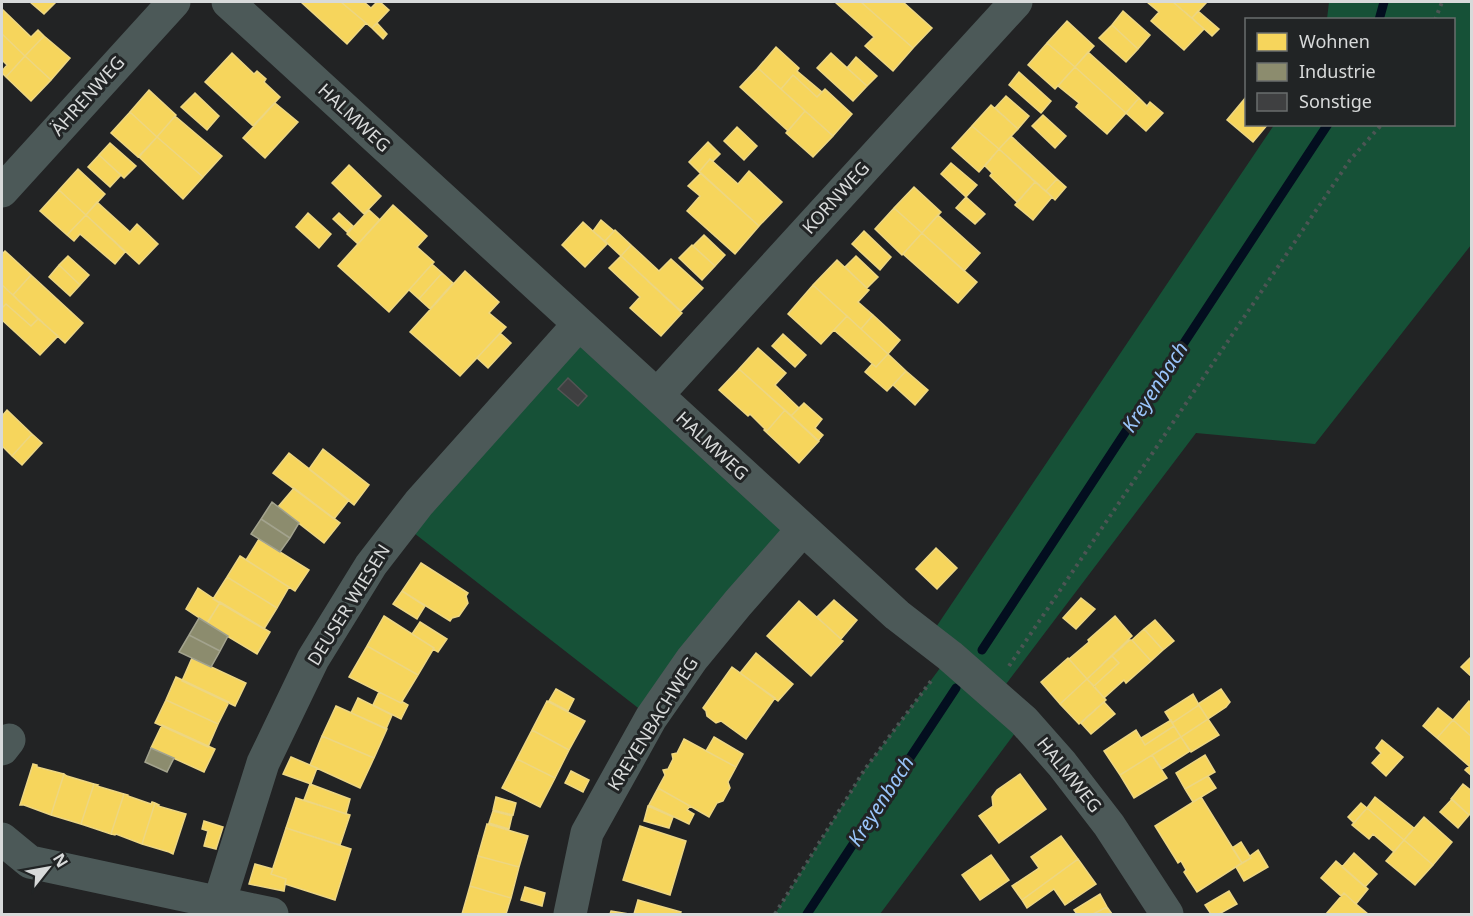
<svg xmlns="http://www.w3.org/2000/svg" width="1473" height="916" viewBox="0 0 1473 916" font-family="'Noto Sans',sans-serif">
  <rect width="100%" height="100%" fill="#222324"/>
  <path fill="#165137" d="M1329,2H1471V245L1315,444L1196,433L997,696L1024,721L880,914H775L865,769L949,656L928,639L1274,125L1454,124V20L1327,19Z
    M579,324L803,529L651,718L405,526Z"/>
  <path fill="#f6d55c" stroke="#edd682" stroke-width="1.5" d="M30,2H56L44,14Z
    M301,2H341L366,23L347,44Z
    M341,2H364L371,8L377,2H380L389,10L372,28Z
    M835,2H861L913,48L893,71L865,46L874,37Z
    M861,2H903L932,28L913,48Z
    M1147,2H1173L1204,29L1184,50L1151,21L1159,12Z
    M1173,2H1207L1192,18Z
    M2,9L31,37L38,30L44,36L25,56L2,34Z
    M1123,11L1150,35L1138,49L1112,25Z
    M1198,11L1219,29L1212,36L1192,18Z
    M1067,21L1094,46L1075,67L1047,43Z
    M377,23L387,34L383,39L372,28Z
    M1112,25L1138,49L1126,62L1099,38Z
    M2,34L25,56L6,77L2,73V71L7,65L2,60Z
    M44,36L70,58L51,80L25,56Z
    M1047,43L1075,67L1055,89L1028,65Z
    M776,47L799,68L797,71L822,92L817,97L793,75L781,89L758,68Z
    M1088,52L1139,98L1126,113L1075,67Z
    M232,53L254,74L257,71L266,79L264,82L280,97L253,126L205,82Z
    M831,53L867,86L853,101L817,68Z
    M25,56L51,80L31,101L6,77Z
    M856,57L877,76L867,86L847,68Z
    M1075,67L1126,113L1107,134L1076,107L1079,103L1058,86Z
    M758,68L805,111L788,131L740,87Z
    M1019,72L1051,101L1041,113L1009,85Z
    M793,75L817,97L825,89L852,114L833,136L781,89Z
    M149,90L176,115L157,137L130,112Z
    M195,93L219,116L207,130L181,107Z
    M1006,96L1029,116L1018,129L995,108Z
    M1246,97V124H1268L1253,142L1227,120Z
    M1139,98L1147,106L1150,102L1163,113L1146,131L1126,113Z
    M275,103L298,122L265,158L243,138Z
    M991,105L1018,129L999,149L972,126Z
    M805,111L833,136L813,157L786,133Z
    M130,112L157,137L138,157L111,133Z
    M1043,115L1066,136L1055,148L1032,126Z
    M175,116L222,156L203,177L157,137Z
    M972,126L999,149L979,172L952,148Z
    M737,127L757,146L744,160L724,141Z
    M1011,136L1057,179L1046,191L999,149Z
    M157,137L203,177L183,199L139,157Z
    M708,142L720,154L713,161L710,159L699,172L689,162Z
    M110,143L136,166L124,178L99,155Z
    M999,149L1035,182L1017,202L990,176L992,173L985,166Z
    M99,155L121,175L110,187L88,167Z
    M710,159L738,184L749,171L782,202L759,226L699,172Z
    M951,163L977,185L966,197L941,174Z
    M349,165L381,196L364,214L332,183Z
    M78,169L105,194L86,215L59,190Z
    M701,173L759,226L735,254L687,211L700,196L688,186Z
    M1057,179L1066,187L1055,200L1046,191Z
    M1035,182L1052,197L1033,220L1015,205Z
    M914,187L941,212L922,233L894,208Z
    M59,190L86,215L67,235L40,211Z
    M966,197L985,214L975,224L956,208Z
    M97,202L130,232L137,224L158,244L139,264L86,215Z
    M393,205L427,236L417,247L434,262L389,312L338,266Z
    M894,208L922,233L902,255L875,229Z
    M369,210L380,220L358,244L347,234Z
    M308,213L331,234L319,248L296,227Z
    M339,213L353,226L347,232L333,219Z
    M86,215L125,252L115,264L80,234L74,241L67,235Z
    M938,215L980,253L964,271L922,233Z
    M601,220L614,231L605,241L593,231Z
    M583,222L607,244L585,267L562,245Z
    M615,230L631,245L621,256L605,241Z
    M864,231L891,257L880,270L852,244Z
    M922,233L977,282L958,303L903,254Z
    M704,235L725,255L715,266L693,246Z
    M631,245L659,271L671,259L703,288L681,311L621,256Z
    M692,245L715,266L702,280L679,258Z
    M5,251L31,275L13,295L2,285V254Z
    M68,256L89,275L80,285L59,265Z
    M621,256L682,313L661,336L630,308L640,297L609,268Z
    M856,256L878,277L867,288L845,267Z
    M837,260L869,290L858,302L873,315L861,329L813,285Z
    M432,264L442,273L419,299L409,290Z
    M59,265L80,285L70,296L49,277Z
    M465,271L499,302L489,313L506,327L460,376L410,332Z
    M442,273L453,283L430,309L419,299Z
    M31,275L83,323L65,343L13,295Z
    M2,285L38,319L31,326L6,304L2,308Z
    M813,285L847,316L821,344L788,314Z
    M6,304L31,326L38,319L58,336L40,355L2,320V308Z
    M873,315L900,340L888,354L861,329Z
    M847,316L888,354L876,367L834,330Z
    M500,333L511,343L488,368L477,358Z
    M783,334L806,355L795,367L772,346Z
    M758,348L786,373L775,385L799,408L791,416L739,369Z
    M888,354L906,371L887,391L865,372L872,364L876,367Z
    M739,369L785,410L767,431L750,414L748,416L719,390Z
    M906,371L928,390L915,405L893,385Z
    M804,403L822,419L815,428L823,435L818,441L791,416Z
    M7,410L32,434L12,456L2,446V416Z
    M785,410L819,441L799,463L764,430L765,429L767,431Z
    M32,434L42,443L22,465L12,456Z
    M323,449L369,485L354,505L309,469Z
    M289,453L349,500L334,519L273,473Z
    M294,488L340,523L324,543L278,507Z
    M259,539L309,570L295,591L246,560Z
    M936,548L957,568L937,589L916,569Z
    M240,556L289,587L277,608L227,577Z
    M421,563L468,593L466,596L468,603L459,616L452,618L450,621L402,591Z
    M227,577L277,608L264,629L213,599Z
    M198,588L220,603L207,623L186,609Z
    M402,591L425,606L417,619L393,604Z
    M1081,598L1095,609L1076,629L1063,618Z
    M834,600L857,620L841,639L817,617Z
    M799,601L843,641L811,676L767,636Z
    M220,602L270,632L257,654L207,624Z
    M384,616L434,648L418,675L367,646Z
    M1115,616L1132,636L1087,679L1069,659L1089,642L1088,640Z
    M1155,620L1174,641L1163,650L1144,629Z
    M420,622L447,639L438,652L433,649L434,648L412,634Z
    M1144,629L1163,650L1151,661L1132,640Z
    M1130,640H1132L1151,661L1126,683L1124,680L1104,698L1094,686L1119,663L1112,656Z
    M367,646L418,675L401,703L349,677Z
    M756,653L793,684L778,701L740,673Z
    M1112,656L1119,663L1094,686L1087,679Z
    M1472,656V677L1461,667Z
    M192,658L246,683L235,706L182,681Z
    M1068,658L1087,679L1060,704L1041,682Z
    M732,667L775,698L746,739L721,721L716,723L707,716L706,711L703,708Z
    M176,677L229,702L218,724L166,700Z
    M1087,679L1106,700L1079,724L1060,704Z
    M556,689L574,699L568,711L549,701Z
    M1221,689L1230,702L1226,707L1208,719L1198,704Z
    M379,692L401,703L403,702L408,705L401,719L373,705Z
    M1193,694L1199,705L1172,723L1165,712Z
    M358,698L392,715L386,729L351,713Z
    M166,700L218,724L208,747L155,723Z
    M547,701L585,721L569,750L532,730Z
    M1469,701L1472,703V737L1453,720Z
    M1104,702L1115,714L1091,734L1081,723Z
    M1199,705L1208,719L1181,737L1172,723Z
    M336,706L387,729L374,758L322,736Z
    M1438,708L1453,720L1437,738L1423,726Z
    M1208,719L1219,735L1191,752L1181,737Z
    M1171,720L1174,726L1145,745L1141,738Z
    M1453,720L1472,737V763L1469,766L1437,738Z
    M162,725L215,749L204,772L151,748Z
    M1174,726L1181,737L1120,775L1104,751L1136,730L1145,745Z
    M532,730L569,750L555,778L517,759Z
    M322,736L374,758L360,788L310,765Z
    M714,737L743,754L736,767L706,751Z
    M1181,737L1190,751L1162,769L1152,755Z
    M684,739L736,767L728,782L730,788L723,801L717,803L709,817L658,788L665,775L663,770L668,769L673,759L672,754L677,753Z
    M1382,740L1403,757L1386,776L1372,763L1381,753L1376,748Z
    M1152,755L1167,778L1134,798L1120,775Z
    M1205,755L1215,772L1185,789L1176,773Z
    M291,757L317,768L311,784L283,774Z
    M517,759L555,778L540,807L502,788Z
    M1472,763V776L1465,770Z
    M33,764L37,765V767L64,774L51,815L24,805H20Z
    M571,771L589,780L583,792L565,783Z
    M64,774L67,776L94,784L81,824L51,815Z
    M1020,774L1046,809L999,843L979,816L993,806L992,797L997,790Z
    M1208,776L1216,788L1193,802L1185,789Z
    M94,784L98,785L97,786L124,794L111,834L81,824Z
    M310,784L350,799L346,814L304,800Z
    M1463,784L1472,791V812L1469,815L1451,799Z
    M658,788L690,806L687,810L694,814L689,824L649,805Z
    M124,794L128,795V796L151,804L152,802L155,803L142,844L116,834L115,835L111,834Z
    M496,797L516,803L513,815L493,810Z
    M1201,797L1242,863L1197,892L1184,872L1186,870L1181,861L1178,863L1155,826Z
    M1375,797L1414,828L1404,840L1367,808Z
    M296,798L350,815L340,845L286,828Z
    M1452,799L1469,815L1458,828L1440,812Z
    M155,803L159,805L158,806L186,814L173,854L169,852L142,844Z
    M1361,803L1367,808L1354,823L1348,817Z
    M648,806L673,817L669,828L644,821Z
    M1367,808L1404,840L1394,852L1373,834L1369,839L1352,825Z
    M493,811L512,816L509,829L489,823Z
    M1424,817L1452,842L1433,865L1404,840Z
    M204,821L223,827L216,849L204,846L208,831L202,829Z
    M487,824L528,836L519,867L478,856Z
    M640,826L686,841L670,895L623,880Z
    M286,828L351,849L335,900L285,884L286,879L271,874Z
    M1061,836L1078,859L1022,900L1012,886L1039,868L1031,857Z
    M1404,840L1433,865L1415,885L1386,861Z
    M1241,842L1251,858L1242,863L1232,848Z
    M1258,850L1268,867L1244,881L1236,867L1251,858L1250,856Z
    M1354,853L1377,874L1365,887L1342,867Z
    M991,855L1009,880L980,900L962,875Z
    M478,856L519,867L511,898L470,886Z
    M1078,859L1096,884L1065,905L1054,889L1027,908L1022,900Z
    M1336,861L1368,889L1356,904L1344,893L1341,896L1321,878Z
    M255,864L273,869L271,874L286,879L284,891L249,884Z
    M470,886L511,898L506,914H462Z
    M525,887L545,893L542,906L521,900Z
    M1229,891L1237,904L1219,914H1211L1205,905Z
    M1344,893L1356,904L1368,914H1326Z
    M1100,894L1107,907L1093,914H1077L1074,910Z
    M638,900L681,912L680,914H634Z
    M1107,907L1112,914H1093Z
    M611,911L629,914H610Z"/>
  <path fill="#8c8c6e" stroke="#a3a38e" stroke-width="1.5" d="M272,502L299,523L290,538L261,519Z
    M261,519L290,538L280,552L251,534Z
    M199,618L228,636L220,651L189,635Z
    M189,635L220,651L211,667L179,652Z
    M151,748L174,758L167,772L145,762Z"/>
  <g fill="none" stroke-linecap="round" stroke-linejoin="round">
    <path stroke="#030e1f" stroke-width="9" d="M1379,20L1384,2
      M982,650L1328,124
      M807,914L956,688"/>
  </g>
  <path fill="#3f4041" stroke="#535454" stroke-width="1.5" d="M568,378L587,396L578,406L558,389Z"/>
  <g fill="none" stroke-linecap="round" stroke-linejoin="round">
    <path stroke="#4c5554" stroke-width="4" stroke-dasharray="3 4.5" stroke-linecap="butt" d="M1435,20L1442,2
      M1009,666L1350,160L1382,124
      M775,914L865,769L931,681"/>
    <path stroke="#4c5958" stroke-width="33" d="M228,2L897,615L950,656L1024,721L1062,764L1109,825L1167,914
      M2,191L174,2
      M657,395L1016,2
      M2,749L9,740
      M2,839L30,862L272,914
      M219,914V903L263,763L313,659L371,565L419,503L579,324
      M570,914L587,833L651,718L692,659L738,603L803,529"/>
  </g>
  <g text-anchor="middle" stroke-width="6" stroke-linejoin="round" paint-order="stroke">
    <g font-size="18" fill="#d8dada" stroke="#212425">
      <text transform="translate(88 96) rotate(-48)" y="6">ÄHRENWEG</text>
      <text transform="translate(354 118) rotate(43)" y="6">HALMWEG</text>
      <text transform="translate(836 198) rotate(-48)" y="6">KORNWEG</text>
      <text transform="translate(712 446) rotate(43)" y="6">HALMWEG</text>
      <text transform="translate(349 605) rotate(-58)" y="6">DEUSER WIESEN</text>
      <text transform="translate(653 724) rotate(-58)" y="6">KREYENBACHWEG</text>
      <text transform="translate(1069 775) rotate(51)" y="6">HALMWEG</text>
    </g>
    <g font-size="20" font-style="italic" fill="#9ac5fb" stroke="#212425">
      <text transform="translate(1155 387) rotate(-57)" y="7">Kreyenbach</text>
      <text transform="translate(881 801) rotate(-57)" y="7">Kreyenbach</text>
    </g>
  </g>
  <rect width="1473" height="916" fill="none" stroke="#d8dada" stroke-width="6"/>
  <rect x="1245" y="18" width="210" height="108" fill="#212425" stroke="#6a6d6d" stroke-width="1.5"/>
  <rect x="1257" y="33" width="30" height="18" fill="#f6d55c" stroke="#6a6d6d" stroke-width="1.5"/>
  <text x="1299" y="48" font-size="18" fill="#d8dada">Wohnen</text>
  <rect x="1257" y="63" width="30" height="18" fill="#8c8c6e" stroke="#6a6d6d" stroke-width="1.5"/>
  <text x="1299" y="78" font-size="18" fill="#d8dada">Industrie</text>
  <rect x="1257" y="93" width="30" height="18" fill="#3f4041" stroke="#6a6d6d" stroke-width="1.5"/>
  <text x="1299" y="108" font-size="18" fill="#d8dada">Sonstige</text>
  <g transform="translate(48 868) rotate(59)" stroke="#212425" stroke-width="4.5" paint-order="stroke">
  <path d="M0-4.5L10 22L0 15L-10 22Z" fill="#d8dada"/>
  <text y="-9" font-size="16" font-weight="bold" text-anchor="middle" fill="#d8dada">N</text>
  </g>
</svg>
